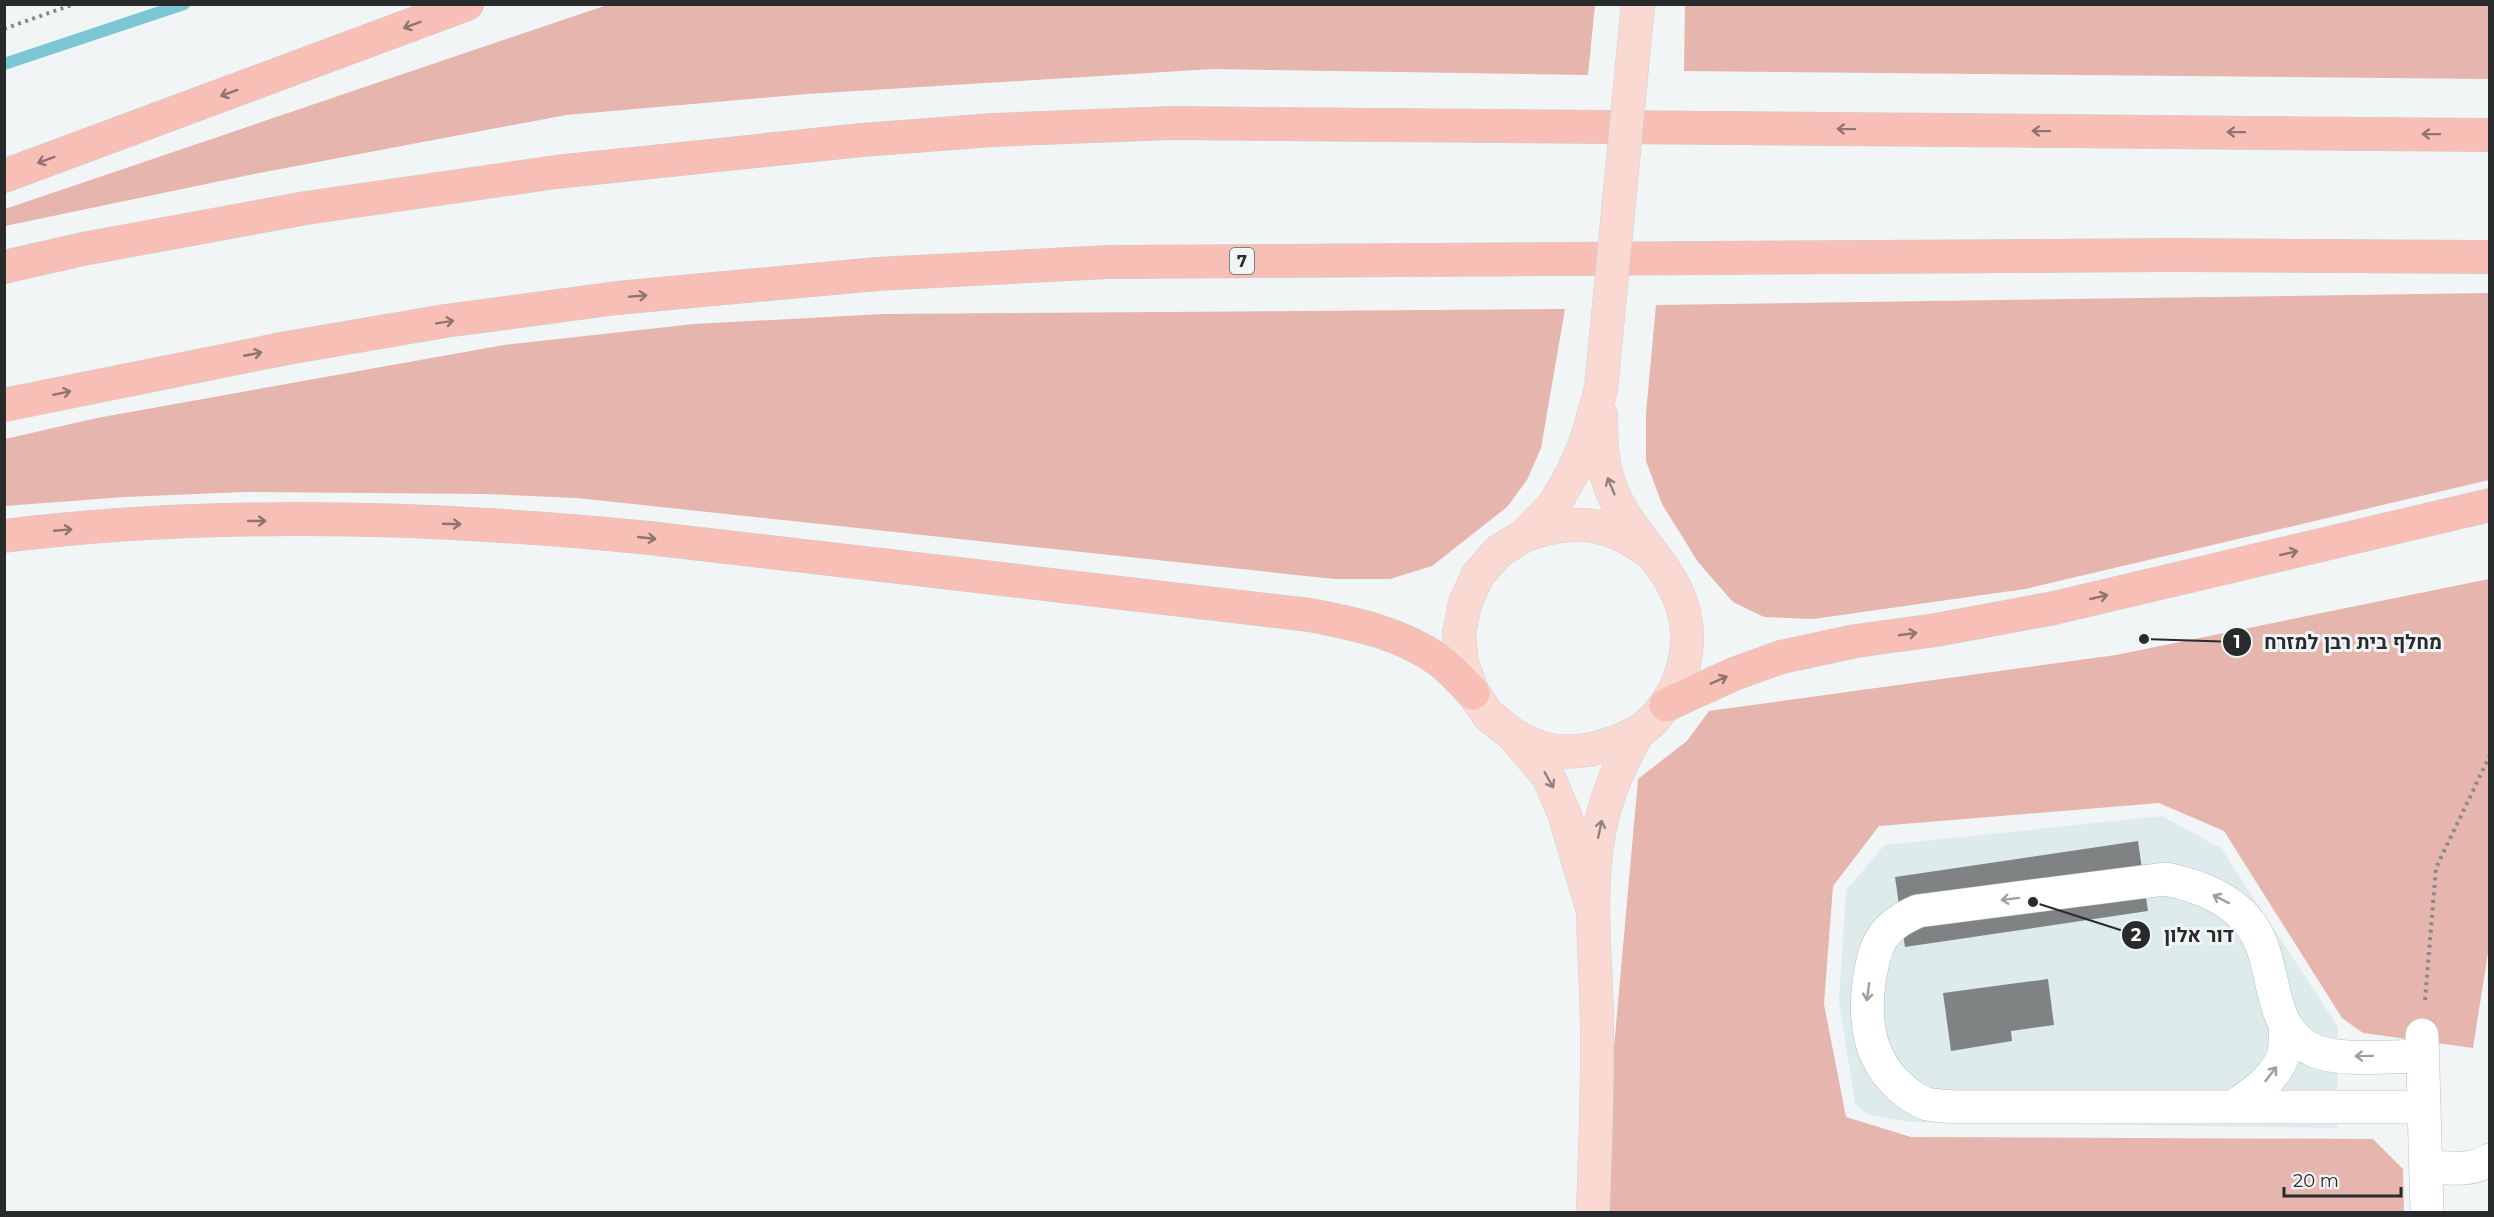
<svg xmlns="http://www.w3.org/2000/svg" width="2494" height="1217" viewBox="0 0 2494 1217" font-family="Montserrat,Heebo,sans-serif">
  <rect width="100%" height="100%" fill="#f1f5f5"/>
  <path fill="#deebed" d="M2162,816L2221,848L2338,1027L2337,1128L1909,1122L1866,1114L1855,1103L1839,1001L1846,890L1885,845Z"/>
  <path fill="#e6b5ad" d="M607,5V4L1595,5L1588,75L1213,69L807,94L566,115L254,174L5,226V209Z
    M1685,5H2489V79L1684,71Z
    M2489,293V480L2025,589L1813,619L1764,617L1733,602L1698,562L1662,504L1646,461V413L1656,305Z
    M1565,309L1541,448L1527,480L1507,507L1432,566L1390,579H1334L577,498L485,494L244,492L124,497L5,506V439L97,418L504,345L694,324L884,314Z
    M2489,579L2490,940L2473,1048L2363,1033L2342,1018L2224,831L2159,803L1879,826L1833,886L1824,1004L1846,1117L1911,1137L2373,1139L2403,1169L2404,1212H1604L1606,1137L1638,779L1687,741L1709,711L2116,655Z"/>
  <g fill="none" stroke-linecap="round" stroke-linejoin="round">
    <path stroke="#7bc8d4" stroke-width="12" d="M4,64L184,4"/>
  </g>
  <path fill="#808384" d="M2138,841L2148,911L1905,947L1895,877Z
    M2048,979L2054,1025L2011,1031L2012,1041L1951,1051L1943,993Z"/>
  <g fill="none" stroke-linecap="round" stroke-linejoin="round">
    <g stroke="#b8bcbc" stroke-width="34">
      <path id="minor" d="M2422,1035L2427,1212
        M2422,1056C2393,1056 2338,1062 2313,1050C2271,1030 2276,983 2262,946C2247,905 2206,887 2165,879L1918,911C1905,917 1893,923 1884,935C1874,949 1872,965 1869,982C1864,1022 1869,1059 1900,1087C1908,1094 1917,1101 1927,1104C1936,1106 1946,1106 1955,1107H2424
        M2233,1107C2252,1094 2275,1079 2283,1056C2286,1047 2285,1036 2286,1027
        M2426,1166C2448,1168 2470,1172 2490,1160"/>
    </g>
    <g stroke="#d0d0d0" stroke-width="34">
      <path id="major" d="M1525,535C1571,519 1604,520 1645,549
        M1513,735C1523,739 1532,746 1542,748C1574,757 1606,748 1634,734C1652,725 1664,708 1674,691C1682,676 1686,660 1687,643C1690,572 1629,544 1609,483C1601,460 1601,438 1601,415
        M1592,908L1564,813L1548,776L1512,734L1489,716L1473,693L1462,664L1459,633L1465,603L1478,575L1499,551L1525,535L1554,505L1572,474L1586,442L1601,389
        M1593,1212C1595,1152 1598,1090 1597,1029C1597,964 1587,898 1599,833C1605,797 1621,762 1639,731"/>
    </g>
    <g stroke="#d0d0d0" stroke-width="34">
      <path id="highway" d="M4,176L467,4
        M4,267L83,249L306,208L556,172L862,140L993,130L1171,123L2490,135
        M4,405L287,348L445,321L617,298L877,274L1108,262L2174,255L2490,257
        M4,536C213,510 441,517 649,538L1310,615C1356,624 1401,633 1440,661C1452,670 1462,682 1473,693
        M1666,705L1734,674L1781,657L1856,641L1936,630L2054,608L2490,505"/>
    </g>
    <path stroke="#878a8a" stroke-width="4" stroke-dasharray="3 4.5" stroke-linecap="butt" d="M4,29L74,4
      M2425,1000L2436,868L2490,755"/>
    <use href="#minor" stroke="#fff" stroke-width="33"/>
    <use href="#major" stroke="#fad9d3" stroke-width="33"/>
    <use href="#highway" stroke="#f7bfb5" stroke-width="33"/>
    <g stroke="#d0d0d0" stroke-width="34" stroke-linecap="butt">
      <path id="major-bridge" d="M1601,389L1638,4"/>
    </g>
    <use href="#major-bridge" stroke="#fad9d3" stroke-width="33"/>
  </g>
  <defs><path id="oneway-shaft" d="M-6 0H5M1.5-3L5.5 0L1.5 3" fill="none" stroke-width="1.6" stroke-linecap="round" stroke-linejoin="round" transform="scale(1.5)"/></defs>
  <g stroke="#907470">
    <use href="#oneway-shaft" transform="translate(412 25) rotate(160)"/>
    <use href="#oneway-shaft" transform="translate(229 93) rotate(160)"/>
    <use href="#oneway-shaft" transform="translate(1846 129) rotate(-179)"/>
    <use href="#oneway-shaft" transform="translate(2041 131) rotate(-179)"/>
    <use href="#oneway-shaft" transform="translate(2236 132) rotate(-179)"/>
    <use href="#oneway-shaft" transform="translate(2431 134) rotate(-179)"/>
    <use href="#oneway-shaft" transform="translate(46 160) rotate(160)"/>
    <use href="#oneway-shaft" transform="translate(638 296) rotate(-5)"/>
    <use href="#oneway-shaft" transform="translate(445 322) rotate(-9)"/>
    <use href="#oneway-shaft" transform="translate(253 354) rotate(-11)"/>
    <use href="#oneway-shaft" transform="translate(62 393) rotate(-12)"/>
    <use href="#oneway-shaft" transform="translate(257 521)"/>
    <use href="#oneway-shaft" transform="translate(452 524) rotate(2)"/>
    <use href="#oneway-shaft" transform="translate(63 530) rotate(-5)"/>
    <use href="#oneway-shaft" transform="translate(647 538) rotate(6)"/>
    <use href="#oneway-shaft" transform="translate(2289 553) rotate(-13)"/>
    <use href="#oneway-shaft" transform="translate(2099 597) rotate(-13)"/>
    <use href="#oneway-shaft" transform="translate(1908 634) rotate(-8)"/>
    <use href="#oneway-shaft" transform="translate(1719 680) rotate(-24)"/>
  </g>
  <g stroke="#92827f">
    <use href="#oneway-shaft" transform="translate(1611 486) rotate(-113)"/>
    <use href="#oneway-shaft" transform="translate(1549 780) rotate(61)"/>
    <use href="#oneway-shaft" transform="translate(1600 829) rotate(-78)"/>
  </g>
  <g stroke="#9f9fa0">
    <use href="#oneway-shaft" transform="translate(2010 899) rotate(173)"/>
    <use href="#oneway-shaft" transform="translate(2221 899) rotate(-153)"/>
    <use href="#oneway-shaft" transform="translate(1868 992) rotate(98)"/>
    <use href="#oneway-shaft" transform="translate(2364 1056) rotate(179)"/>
    <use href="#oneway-shaft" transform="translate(2271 1074) rotate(-52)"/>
  </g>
  <g text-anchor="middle" stroke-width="6" stroke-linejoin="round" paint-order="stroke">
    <rect fill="#f1f5f5" stroke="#656768" stroke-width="1.5" x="1230" y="248" width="24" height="26" rx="4.5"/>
    <g font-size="16" font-weight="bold" fill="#292a2b">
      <text x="1242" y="267">7</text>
    </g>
  </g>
  <path fill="none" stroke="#292a2b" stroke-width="2" d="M2144 639L2237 642M2033 902L2136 935"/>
  <g fill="#292a2b" stroke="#f1f5f5" stroke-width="2">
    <circle cx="2144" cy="639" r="6"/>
    <circle cx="2033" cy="902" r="6"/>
    <circle cx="2237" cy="642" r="15"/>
    <circle cx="2136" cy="935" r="15"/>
  </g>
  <g font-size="18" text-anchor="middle" font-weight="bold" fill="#fff">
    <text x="2237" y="648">1</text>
    <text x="2136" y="941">2</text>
  </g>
  <g font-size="20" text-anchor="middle" font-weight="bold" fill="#292a2b" stroke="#f1f5f5" stroke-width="6" stroke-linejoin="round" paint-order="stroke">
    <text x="2353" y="649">מחלף בית רבן למזרח</text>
    <text x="2199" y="942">דור אלון</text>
  </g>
  <rect width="2494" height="1217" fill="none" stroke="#292a2b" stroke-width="12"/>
  <path d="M2284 1187v9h117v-9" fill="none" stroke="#292a2b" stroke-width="3"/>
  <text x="2293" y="1187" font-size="18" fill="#292a2b" stroke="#f1f5f5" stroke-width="4.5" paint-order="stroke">20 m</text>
</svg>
